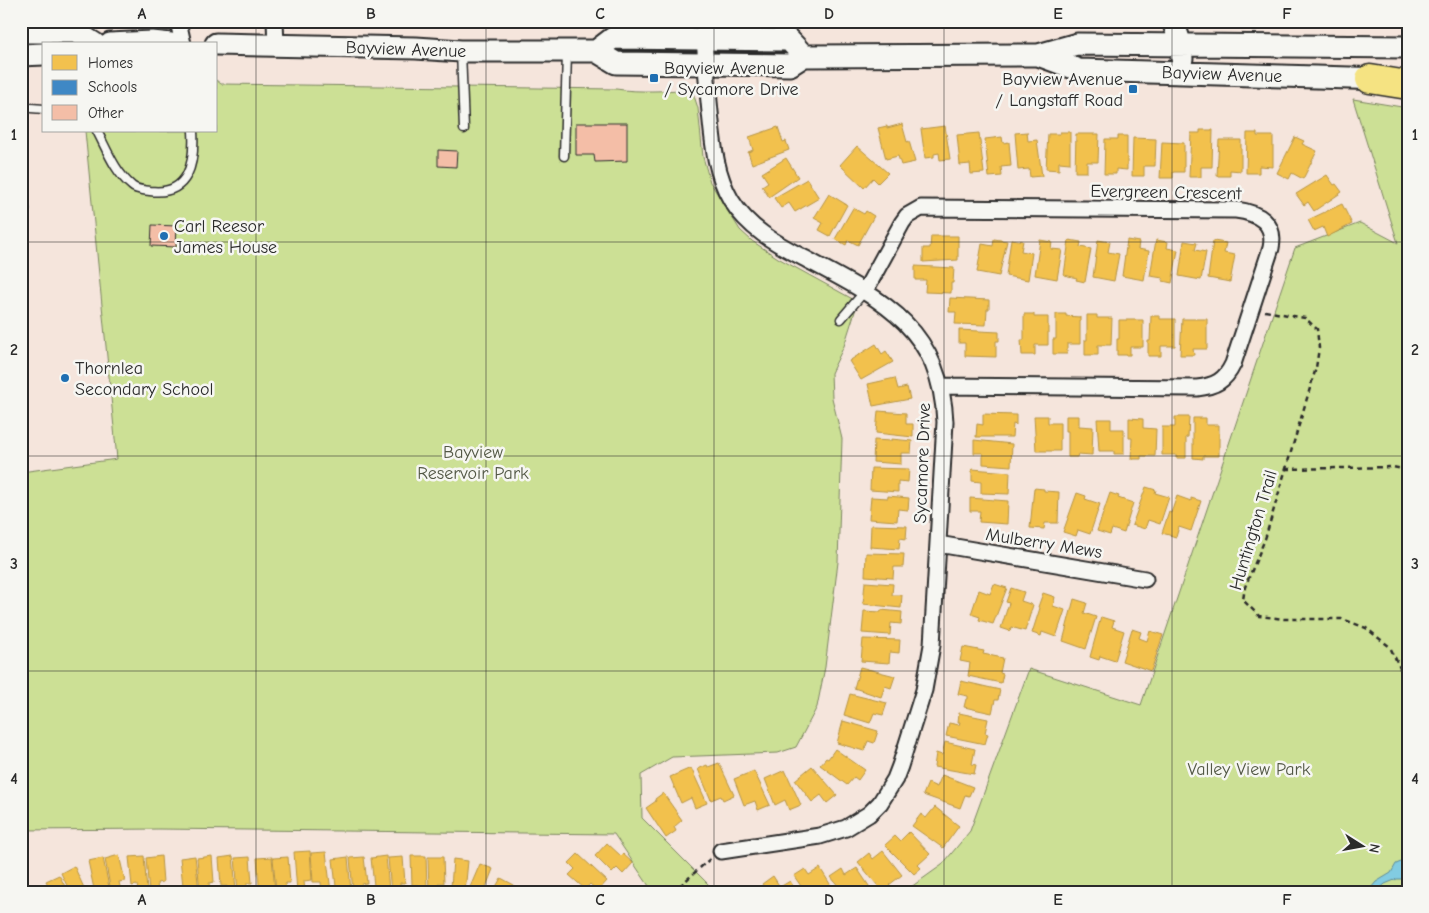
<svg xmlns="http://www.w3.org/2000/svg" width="1429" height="913" viewBox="0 0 1429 913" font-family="'Comic Neue',sans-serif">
  <rect width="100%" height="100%" fill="#f5e5dc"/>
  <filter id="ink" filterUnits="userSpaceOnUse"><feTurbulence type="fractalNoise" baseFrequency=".02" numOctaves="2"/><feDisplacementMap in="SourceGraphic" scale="10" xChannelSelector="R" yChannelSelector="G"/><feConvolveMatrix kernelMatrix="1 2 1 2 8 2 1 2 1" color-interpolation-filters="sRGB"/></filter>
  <g filter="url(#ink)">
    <path fill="#cce095" stroke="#7c8660" d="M216,80L221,84L616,89C641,93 667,90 692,90L698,108L703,157L710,182L740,230L752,241L778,258L858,302L844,346L831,373L832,398L842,439L838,562L825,667L817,707L796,747L778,753L672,757L641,775L642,818L716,892H653L614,834L159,829L21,830V472L117,459L85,131H216Z
      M1353,99L1408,108V892H904L942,865L970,831L1029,669L1141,705L1295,248L1360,223L1398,243Z"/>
    <path fill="#82cce2" stroke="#5f8c99" d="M1401,862L1408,864V879H1397L1385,884L1376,892H1359L1371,888L1376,882L1391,873L1396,864Z"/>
    <path fill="#f2c14e" stroke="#b69444" d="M902,124L907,142L909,141L915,162L901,165L898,156L886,159L878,128L887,126V128Z
      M945,126L950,159L940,160L939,153L934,154V157L925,158L921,129Z
      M778,127L783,142L786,141L789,150L752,164L748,152L753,150L749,137Z
      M1200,130H1213L1212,167H1201V177H1189L1191,133H1200Z
      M1027,132L1028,141L1037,140L1042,176L1030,177L1029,169L1018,170L1015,133Z
      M1060,132H1070V163L1059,162V170L1046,169L1048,134H1060Z
      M979,133L984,173L971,174L970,164L960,165L957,135Z
      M1247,133H1257V136H1273V167L1259,166V173H1246Z
      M1076,134H1099L1098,162H1087V172H1075Z
      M1118,136H1127V170L1116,169V174H1104L1105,139H1118Z
      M1002,137L1003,143L1009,142L1011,166L1001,167L1002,176L989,177L985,139Z
      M1295,137L1304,141L1302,144L1317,151L1303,179L1292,173L1289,179L1277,173Z
      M1133,138L1156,139L1155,166H1144V176H1132Z
      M1219,140H1241V171L1230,170V176H1217Z
      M1162,142L1184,143V172H1173V178H1160Z
      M857,146L888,173L878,183L873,178L864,188L840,165Z
      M786,158L798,177L769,197L762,186L768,182L762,173Z
      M1327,175L1334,185L1336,184L1342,192L1314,211L1308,202L1304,205L1296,194Z
      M807,179L819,198L795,212L789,203L781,208L774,198Z
      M829,194L847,205L830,236L819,230L823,223L814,218Z
      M1342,204L1352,224L1327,237L1323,227L1314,231L1308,220Z
      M853,208L864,214L866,211L874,216L858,245L848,240L846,245L835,239Z
      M931,236H958V260L923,262V248H930Z
      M994,239L1007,241L999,276L977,272L982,244L993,246Z
      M1011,239L1023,241L1021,251L1032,253L1028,280L1006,276Z
      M1040,240L1052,242L1051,249L1062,250L1057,279L1035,275Z
      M1069,240L1081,242L1080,247L1091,249L1085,282L1076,280L1077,278L1064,275Z
      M1098,240L1110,242L1108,252L1119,254L1114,281L1093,277Z
      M1127,240L1139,242L1138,249L1149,251L1144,280L1122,276Z
      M1156,240L1168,242L1167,248L1178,250L1172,283L1163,281V278L1150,276Z
      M1184,241L1197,243L1195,250L1206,252L1201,280L1179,276Z
      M1213,241L1226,243L1224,253L1235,255L1230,282L1208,278Z
      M915,266L954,268L953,283H951V293L925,292L926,280H915Z
      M950,298L989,300V309H987L986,325L955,324L956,312H949Z
      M1024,314H1034V317H1048V345H1035V355H1022L1021,340H1024Z
      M1056,314H1066V316L1080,317V344H1067V354H1053V339H1056Z
      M1087,315H1097V318H1112L1111,345H1098V355H1085V340H1087Z
      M1151,316H1160V319H1175V346H1161V356H1148V341H1150Z
      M1182,319H1207V349H1193L1194,355H1180Z
      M1119,320H1143V347H1130V355H1117V339H1119Z
      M959,330L999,332V341H996V357L965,356V343H959Z
      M876,344L882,354L886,351L893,362L861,380L849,361Z
      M895,378L898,389L907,387L910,399L873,406L868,384Z
      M878,411L906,413V424H913V437L876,433Z
      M983,414L1016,415V425L1013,424L1012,437H976L977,424L983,425Z
      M1034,416H1048V423H1060V451H1036Z
      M1066,416H1079V426L1093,427L1092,455L1078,454L1077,457H1068V431H1066Z
      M1175,417H1189L1188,437H1186V458H1176V455H1162V427H1175Z
      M1129,418L1143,419V428L1156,429L1155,456H1141V459H1131L1132,438H1129Z
      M1193,418H1206V425H1219V456H1203V459L1193,458Z
      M1097,419H1111V429H1124V454H1114V451H1099Z
      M891,439L912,441L911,453H901V464L873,462L874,440L891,441Z
      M974,440L1012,444L1011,466L983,464V453H974Z
      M871,468L909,469L908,482L898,481V492L870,490Z
      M972,469L1010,472L1009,494L981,493V482L972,481Z
      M1146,487L1156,490L1155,493L1169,497L1160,524L1148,520L1145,529L1132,525Z
      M1034,488L1044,489V491L1059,492L1058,523H1045L1044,529L1030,528Z
      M1077,493L1086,496L1085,499L1100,504L1090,534L1078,530L1076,536L1063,532Z
      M1110,493L1119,496L1118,498L1133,503L1124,533L1112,529L1110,535L1097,531Z
      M888,496L909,498L908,510L898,509L897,521L869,519L871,497L888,498Z
      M1177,496L1191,501V498L1201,501L1191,531L1179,527L1176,537L1162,533L1169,512L1171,513Z
      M970,498L1008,501L1007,524L979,522L980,511H970Z
      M871,525L907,526L906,539L900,538L899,549L870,547Z
      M866,553L904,554L903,567H894L893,578L865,576Z
      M865,582L893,584L892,595H902L901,608L863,604Z
      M994,584L1007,588L993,624L979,620L980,617L971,614L979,590L990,594Z
      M1011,588L1024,592L1021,601L1033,605L1025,631L1011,627L1010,631L1001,628L1009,603L1006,602Z
      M1043,593L1055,597L1053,606L1065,610L1056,637L1042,632L1041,636L1032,633L1040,608L1038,607Z
      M1074,599L1087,603L1084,613L1096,617L1086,649L1063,641Z
      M881,610L902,612L901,624L891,623L890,635L862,633L864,611L881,612Z
      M1101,617L1114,621L1112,627L1124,631L1115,661L1100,656L1099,660L1090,657Z
      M1132,629L1141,632L1139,638L1147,641L1150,631L1163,635L1151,671L1122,661Z
      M863,639L900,640L899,653L890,652L889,663L861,661Z
      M963,647L984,651L983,654L1003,658L1000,673L1003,674L1001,683L968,676L970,663L960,661Z
      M860,667L895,676L891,688L885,686L881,697L854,688Z
      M961,681L1000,690L998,700H995L992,713L964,707L966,699H968V696L958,694Z
      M850,694L887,703L883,715L874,713L870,723L844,715Z
      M959,713L988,719L985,733L988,734L985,744L946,736L949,723L959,725L960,722H958Z
      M843,721L878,731L874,743L868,741L864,751L837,743Z
      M945,742L975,749L972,764L976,765L974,774L934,767L936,753L942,755Z
      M835,749L865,770L858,780L854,777L847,785L820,765L826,758L828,759Z
      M719,763L734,795L723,800L721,796L711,800L698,769L707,765L708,767Z
      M812,766L837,795L827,803L821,795L812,802L795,780Z
      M691,768L707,803L695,808L691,798L681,803L670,777Z
      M785,770L801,805L789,810L785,800L775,805L765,779Z
      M754,771L770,805L758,810L755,801L744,805L734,779Z
      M942,775L973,787L969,796L965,795L960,808L923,795L928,783L937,787Z
      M663,793L682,820L674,827L676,831L666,838L646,808L656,801L655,799Z
      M935,807L959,826L943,848L912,826L921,814L926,818Z
      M909,832L930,854L918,865L921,868L914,874L885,845L895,836L900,841Z
      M607,843L621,856L623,854L633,863L623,874L617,868L612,873L595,856Z
      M310,851L312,880L304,881L305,892H297L294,852Z
      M883,851L902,875L889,885L892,888L887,892H883L858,862L869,853L873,859Z
      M326,852L331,892H322L321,882H313L311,853Z
      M578,854L607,881L598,891L590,884L585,889L569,875L575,869L569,863Z
      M119,855L125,881L119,882L121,891L111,892L105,859Z
      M144,856L147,891H138L137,885L132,886L129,857Z
      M161,856L163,882L157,883L158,891L149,892L146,858Z
      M195,856L199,891L189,892V886H183L180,858Z
      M212,856L214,882L209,883L210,891L200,892L197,858Z
      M233,856L236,891L227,892V886H221L219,858Z
      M386,856L389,891L380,892V886H374L371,858Z
      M411,856H426L427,890H418V885H412Z
      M250,857L252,883H247V891L238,892L235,858Z
      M272,857L275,891L265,892V886H259L257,858Z
      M288,857L290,883H285L286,892H276L273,858Z
      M348,857L351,892H342L341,887H336L333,859Z
      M364,857L367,883L361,884L362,892H353L350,858Z
      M403,857L405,883H400L401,892H391L388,858Z
      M428,857H443L444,883H438V891H429Z
      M103,858L110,892H100L99,888L94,889L88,861Z
      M453,859L468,861L465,892H456V888H451Z
      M480,864L493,869L484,892H468Z
      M74,866L85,890L82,892H70L61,873Z
      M820,868L835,892H805L794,876L805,869L809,875Z
      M857,868L873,892H843L831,877L843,869L846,875Z
      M59,875L68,892H51L46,881Z
      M773,876L780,887L790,881L797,892H767L762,884Z
      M501,878L514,885L510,892H493Z"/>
    <path fill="#3f88c5" stroke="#396c97" d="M21,152H23L30,210L21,211Z"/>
    <path fill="#f4bea7" stroke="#2b2b2b" d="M576,123H627V161L595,162L594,155H576Z
      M438,150L457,151L456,167L438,166Z
      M152,225L177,226L176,247L151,246Z"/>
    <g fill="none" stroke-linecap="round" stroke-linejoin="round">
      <g stroke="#2b2b2b" stroke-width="11">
        <path id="lane" d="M461,51L464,129
          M31,108L44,109
          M97,131C107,150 115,172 132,186C136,190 144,190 150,191C189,196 195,163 193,131
          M564,156L567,53
          M841,319L865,291"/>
      </g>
      <g stroke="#2b2b2b" stroke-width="19">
        <path id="street" d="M178,21L183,44
          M275,21L276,46
          M704,21C704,52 707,82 710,112C713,142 715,173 731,200C748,228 775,243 804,258C879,298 941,326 945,422L932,645L924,690L900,766L895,779L880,803L869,814L846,828L820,836L721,851
          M865,291L902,223L907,216L921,208L1236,210C1259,213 1276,223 1271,248L1233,364C1225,381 1215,386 1197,388L941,386
          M938,544L1145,579"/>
      </g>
      <g stroke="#2b2b2b" stroke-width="25">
        <path id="secondary" d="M1173,21L1181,45L1182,59
          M21,32H76L95,44
          M110,44L152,42L171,44
          M216,44L416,48L461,51H596L616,63L790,65L804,56L1038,55L1077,44L1408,47
          M596,51L613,38L789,40L804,56
          M21,55L44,54
          M1038,55L1079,70L1385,79"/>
      </g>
      <g stroke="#2b2b2b" stroke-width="31">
        <path id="highway" d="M1370,79L1408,85"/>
      </g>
      <path stroke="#2b2b2b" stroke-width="2.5" stroke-dasharray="5 4" stroke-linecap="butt" d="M1265,311L1305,318L1317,329L1319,348L1316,368L1265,539L1245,587L1243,600L1259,616L1284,619H1342L1366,628L1390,647L1407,683L1408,694
        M1286,469L1393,467L1408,470
        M673,892L711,858"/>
      <use href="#lane" stroke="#f6f6f2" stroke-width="8"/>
      <use href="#street" stroke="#f6f6f2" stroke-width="15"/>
      <use href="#secondary" stroke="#f6f6f2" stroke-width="21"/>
      <use href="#highway" stroke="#f5e382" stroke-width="28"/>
    </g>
  </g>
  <path fill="none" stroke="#2b2b2b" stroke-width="1" stroke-opacity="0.55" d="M256,21V892M486,21V892M714,21V892M944,21V892M1172,21V892M21,242H1408M21,456H1408M21,671H1408"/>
  <g fill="#1f6fb2" stroke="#f6f6f2" stroke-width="2">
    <rect x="649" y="73" width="10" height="10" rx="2.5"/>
    <rect x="1128" y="84" width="10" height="10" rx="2.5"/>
    <circle cx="164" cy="236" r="5"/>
    <circle cx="65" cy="378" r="5"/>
  </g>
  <g text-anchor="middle" stroke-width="5" stroke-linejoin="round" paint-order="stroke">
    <g font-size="18" fill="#2b2b2b" stroke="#f6f6f2">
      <text transform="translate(406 49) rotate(2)" y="6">Bayview Avenue</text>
      <text transform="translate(1222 74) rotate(2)" y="6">Bayview Avenue</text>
      <text transform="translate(1166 192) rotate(1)" y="6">Evergreen Crescent</text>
      <text transform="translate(922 463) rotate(-88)" y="6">Sycamore Drive</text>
      <text transform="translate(1253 530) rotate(-73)" y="6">Huntington Trail</text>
      <text transform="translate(1044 543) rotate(9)" y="6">Mulberry Mews</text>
    </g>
    <g font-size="18" fill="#2b2b2b" stroke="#f6f6f2" text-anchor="start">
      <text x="664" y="74">Bayview Avenue<tspan x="664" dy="21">/ Sycamore Drive</tspan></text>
      <text x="1123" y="85" text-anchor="end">Bayview Avenue<tspan x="1123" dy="21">/ Langstaff Road</tspan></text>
      <text x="174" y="232">Carl Reesor<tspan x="174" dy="21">James House</tspan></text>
      <text x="75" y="374">Thornlea<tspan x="75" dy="21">Secondary School</tspan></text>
    </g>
    <g font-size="18" fill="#535846" stroke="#f6f6f2">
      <text x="473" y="458">Bayview<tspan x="473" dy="21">Reservoir Park</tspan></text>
      <text x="1249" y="775">Valley View Park</text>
    </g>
  </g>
  <rect width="1429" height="913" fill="none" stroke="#f6f6f2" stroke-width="55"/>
  <rect x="42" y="42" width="175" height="90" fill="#f6f6f2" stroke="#a5a5a2"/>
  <rect x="52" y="55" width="25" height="15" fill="#f2c14e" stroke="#a5a5a2"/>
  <text x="88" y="68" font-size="15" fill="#2b2b2b">Homes</text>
  <rect x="52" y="80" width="25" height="15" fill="#3f88c5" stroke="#a5a5a2"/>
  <text x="88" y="92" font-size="15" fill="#2b2b2b">Schools</text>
  <rect x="52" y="105" width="25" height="15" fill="#f4bea7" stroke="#a5a5a2"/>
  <text x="88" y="118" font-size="15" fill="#2b2b2b">Other</text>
  <g transform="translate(1362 846) rotate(101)" stroke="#f6f6f2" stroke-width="4" paint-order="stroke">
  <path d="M0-4L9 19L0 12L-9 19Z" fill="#2b2b2b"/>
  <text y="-8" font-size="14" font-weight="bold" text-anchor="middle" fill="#2b2b2b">N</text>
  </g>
  <rect x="28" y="28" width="1374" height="858" fill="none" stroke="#2b2b2b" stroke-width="2"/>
  <g font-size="16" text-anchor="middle" font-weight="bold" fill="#2b2b2b">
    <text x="142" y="19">A</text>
    <text x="371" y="19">B</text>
    <text x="600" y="19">C</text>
    <text x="829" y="19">D</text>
    <text x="1058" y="19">E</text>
    <text x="1287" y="19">F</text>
    <text x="14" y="140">1</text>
    <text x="1415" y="140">1</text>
    <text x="14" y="355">2</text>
    <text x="1415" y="355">2</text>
    <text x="14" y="569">3</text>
    <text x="1415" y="569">3</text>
    <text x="14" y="784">4</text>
    <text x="1415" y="784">4</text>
    <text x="142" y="905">A</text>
    <text x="371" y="905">B</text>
    <text x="600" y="905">C</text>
    <text x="829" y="905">D</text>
    <text x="1058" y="905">E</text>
    <text x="1287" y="905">F</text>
  </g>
</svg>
